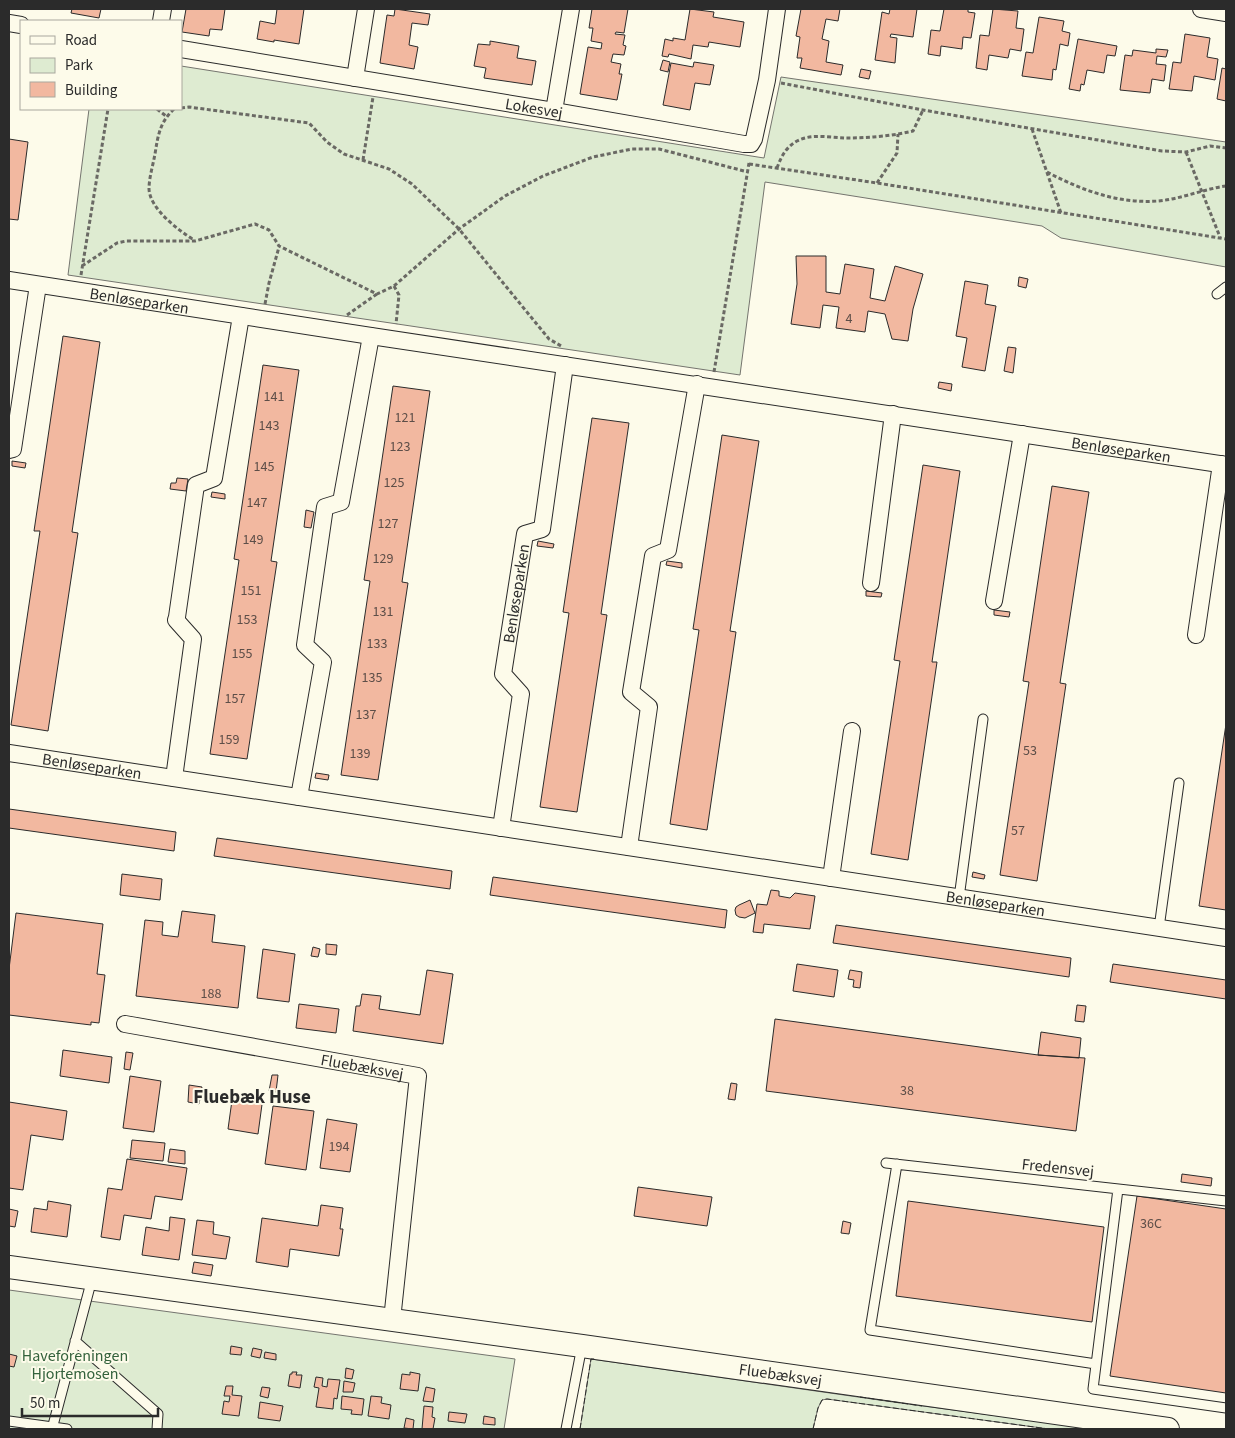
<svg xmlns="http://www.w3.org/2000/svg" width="1235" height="1438" viewBox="0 0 1235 1438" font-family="'Source Sans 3',sans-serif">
  <rect width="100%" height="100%" fill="#fdfbea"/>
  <path fill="#deebd1" stroke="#74746e" d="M181,66L764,158L781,77L1226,142V267L1061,238L1042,226L765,182L740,375L68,275L89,109H181Z
    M9,1290L515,1359L504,1429H9Z
    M591,1359L893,1402L1096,1429H1049L827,1399L822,1400L818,1408L813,1429H580Z"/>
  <path fill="#f2b8a0" stroke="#2b2b2b" d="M72,9H101L99,18L71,13Z
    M186,9H225L222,30L210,29L209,36L182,32Z
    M277,9H304L299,44L274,40V42L257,39L260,21L275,24Z
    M395,9L430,14L428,25L412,23L409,45L418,47L414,69L380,63L387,15L394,16Z
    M592,9H628L624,33L616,32L615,34L625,35L623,45L626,46L624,55L613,54L611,62L621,64L619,74H622L617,100L580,94L588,47L601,49L602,43L591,41L593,28H589Z
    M690,9L714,12L713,17L744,22L740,47L709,42L708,47L693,45L691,59L669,54L668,57L662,56L665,39L673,41V38L685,40Z
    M801,9H840L838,21L826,19L822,39L829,41L826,62L843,65L841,75L800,68L802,58H797L800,37L796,36Z
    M890,9H917L913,37L891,34L890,37L897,38L895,63L875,60L882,12L889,14Z
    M944,9H968V12L975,13L971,38L963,37L962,49L941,46L940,56L928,54L931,30L940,31Z
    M993,9L1018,11L1016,28L1024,29L1021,51L1010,49L1008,58L989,55L987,70L976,68L980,35L989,36Z
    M1039,17L1064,21L1062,31L1070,33L1068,46L1060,44L1056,70L1053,69L1052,80L1022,76L1026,52L1033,53Z
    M1185,34L1210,38L1207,57L1218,59L1215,80L1194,76L1192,91L1169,89L1173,62L1181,63Z
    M1078,39L1117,46L1115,56L1107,55L1104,73L1087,70L1084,85L1081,84L1080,91L1069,89Z
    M490,41L519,46L517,58L536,61L532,85L484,78L486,68L474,66L478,44L490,45Z
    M1156,49L1168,50L1166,57L1157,56L1156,64L1166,65L1164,81L1152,79L1150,93L1120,90L1125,55L1132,56L1133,50L1156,53Z
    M663,60L670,62L668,72L660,70Z
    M694,62L714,65L710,85L695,83L690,110L663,105L671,63L693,67Z
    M1222,68L1226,69V101L1217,99Z
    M861,69L871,71L869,79L859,77Z
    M9,139L28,142L18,220L9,219Z
    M796,256H826V292L840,294L845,264L874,269L870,298L885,301L895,266L923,274L913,309L908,341L892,339L885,314L868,311L865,332L836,328L839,307L823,305L820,328L791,324L797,284Z
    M1019,277L1028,279L1026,288L1018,286Z
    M965,281L988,285L985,304L996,306L985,371L962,367L967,338L956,336Z
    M63,336L100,342L72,532L78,533L48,731L11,725L40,531H34Z
    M1008,347L1016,348L1013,373L1004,371Z
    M263,365L299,370L271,561L277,562L247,759L210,754L239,560L234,559Z
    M939,382L952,384L951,391L938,388Z
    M393,386L430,391L402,582L408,583L378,780L341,775L370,581L364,580Z
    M592,418L629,423L601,614L607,615L577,812L540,807L569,613L563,612Z
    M722,435L759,441L730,631L736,632L707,830L670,824L699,630L693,629Z
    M12,461L26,463L25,468L12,466Z
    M923,465L960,471L932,662H937L908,860L871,854L900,661L894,660Z
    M177,478L188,479L186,491L170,489L171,483H176Z
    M1052,486L1089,492L1060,683L1066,684L1037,881L1000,875L1029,682L1023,681Z
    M212,492L225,494V499L211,497Z
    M306,510L314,512L311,528L304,527Z
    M538,541L554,544L553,548L537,546Z
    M667,561L682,563V568L666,565Z
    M866,591L882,593L881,597L866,596Z
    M994,610L1010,612L1009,617L994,615Z
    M1226,724V910L1199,906Z
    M316,773L329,775L328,780L315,778Z
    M9,809L176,832L174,851L9,828Z
    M217,838L452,871L450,889L214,856Z
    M973,872L985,875L984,879L972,877Z
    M122,874L162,879L160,900L120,895Z
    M493,877L727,910L725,928L490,895Z
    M771,890L779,891V896L790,898L795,893L815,896L810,929L764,924L763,933L753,932L757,904L767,905Z
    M750,900L755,913L745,918L739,917L736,915L735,910L736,907L739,905Z
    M182,911L215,915L212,942L245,946L238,1008L136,996L145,920L163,922L162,935L178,937Z
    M16,913L103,924L97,974L105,975L99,1023L91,1022V1025L9,1015V969Z
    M836,925L1071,958L1069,977L833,943Z
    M326,944L337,945L336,955L326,954Z
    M313,947L320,949L318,957L311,956Z
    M263,949L295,954L289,1002L257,998Z
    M797,964L838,970L834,997L793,991Z
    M1113,964L1226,980V999L1110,982Z
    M427,970L453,974L443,1044L353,1031L356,1006H360L362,994L381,996L379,1009L420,1015Z
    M850,970L862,972L860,988L853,987L854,980L848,979Z
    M299,1004L339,1009L336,1033L296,1028Z
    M1077,1005L1086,1006L1084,1022L1075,1021Z
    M775,1019L1038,1055L1085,1058L1076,1131L766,1091Z
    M1041,1032L1081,1038L1079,1058L1038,1055Z
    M63,1050L112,1057L109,1083L60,1076Z
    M126,1052L133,1053L130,1070L124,1069Z
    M272,1075H278L276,1092L269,1091Z
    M130,1076L161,1081L154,1132L123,1128Z
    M731,1083L737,1084L735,1100L728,1099Z
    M189,1085L202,1087L199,1104L188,1102Z
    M233,1093L263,1097L258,1134L228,1129Z
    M9,1102L67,1111L63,1140L31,1135L23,1190L9,1188Z
    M273,1106L314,1111L306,1170L265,1164Z
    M327,1119L357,1124L350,1172L320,1168Z
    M132,1140L165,1143L163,1161L130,1158Z
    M170,1149L185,1151V1164L168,1162Z
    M127,1159L187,1168L182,1200L155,1196L151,1219L124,1215L120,1240L101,1237L108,1188L122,1190Z
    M1182,1174L1212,1178L1211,1186L1181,1182Z
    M638,1187L712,1197L707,1226L634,1216Z
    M1137,1196L1226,1209V1393L1110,1376Z
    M48,1201L71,1205L67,1237L31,1232L34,1208L47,1210Z
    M908,1201L1104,1227L1092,1322L896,1296Z
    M321,1205L343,1208L340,1229H343L339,1256L290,1249L288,1267L256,1262L262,1218L318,1226Z
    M9,1209L18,1211L15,1227L9,1226Z
    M170,1217L185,1219L179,1260L142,1255L146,1227L169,1231Z
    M197,1220L214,1222L213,1234L230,1237L226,1259L192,1255Z
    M843,1221L851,1223L849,1234L841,1233Z
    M194,1262L213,1265L211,1276L192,1273Z
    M231,1346L242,1348L241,1355L230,1354Z
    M253,1348L262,1350L260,1358L251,1356Z
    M265,1352L276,1354V1360L264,1358Z
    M9,1354L17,1356L14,1367L9,1366Z
    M346,1368L354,1370L352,1379L345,1378Z
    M292,1372H297L296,1375H302L300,1388L288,1386L290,1374H292Z
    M410,1372L420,1374L418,1391L400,1389L402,1374L410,1375Z
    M316,1377L323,1378L322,1386L327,1387L328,1379L340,1380L337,1399L334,1398L333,1409L316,1407L319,1388L314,1387Z
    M344,1381L355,1383L353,1392H343Z
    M226,1386H233L232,1395L242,1396L239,1416L222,1414L224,1401L229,1402L230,1396H224Z
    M262,1387L270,1388L268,1398L260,1396Z
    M426,1387L435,1389L433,1402L423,1401Z
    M342,1396L364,1399L362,1415L351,1414L352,1410L341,1409Z
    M371,1396L382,1397L381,1403L391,1405L389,1419L368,1416Z
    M260,1402L283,1406L280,1421L258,1418Z
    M424,1406L433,1407L432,1417L435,1418L433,1429H422Z
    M449,1412L467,1414L465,1423L448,1421Z
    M484,1416L495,1418V1425L483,1424Z
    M406,1418L414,1420L413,1429L404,1428Z"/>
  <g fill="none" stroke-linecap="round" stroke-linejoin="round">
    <g stroke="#2b2b2b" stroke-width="11">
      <path id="lane" d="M1217,294L1226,287
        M959,898L983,719
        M1159,928L1179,783
        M886,1163L1226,1201
        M897,1164L870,1330L1096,1364
        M1118,1189L1093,1389L1226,1408
        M75,1341L158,1414L157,1429
        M9,1421L67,1429
        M52,1429L92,1279
        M566,1429L582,1346"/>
    </g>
    <g stroke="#2b2b2b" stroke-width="18">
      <g id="street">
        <path d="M1201,9L1226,13"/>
        <path d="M161,21L163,9"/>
        <path d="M9,23L21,25"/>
        <path id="s1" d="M181,49L554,111L744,144H751L754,139L767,80L777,9"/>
        <path d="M355,78L366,9"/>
        <path d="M554,111L571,9"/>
        <path id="s2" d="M9,280L371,336L1226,465"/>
        <path d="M9,450L13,449L38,285"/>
        <path d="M871,583L893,414"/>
        <path d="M994,601L1022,434"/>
        <path d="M1196,635L1221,464"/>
        <path id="s3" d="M9,753L1226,938"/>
        <path d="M174,778L193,639L176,620L177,617L196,485L214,478L241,316"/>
        <path d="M299,797L323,662L305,645L325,507L341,502L371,336"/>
        <path id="s4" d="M501,828L521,694L503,674L525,534L542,529L565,365"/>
        <path d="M629,847L649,707L631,692L653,556L668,550L697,384"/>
        <path d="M831,878L852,731"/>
        <path id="s5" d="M125,1024L418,1076L392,1320"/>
      </g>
    </g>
    <g stroke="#2b2b2b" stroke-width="24">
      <g id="secondary">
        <path id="s6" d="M9,1267L582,1346L1168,1429"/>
      </g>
    </g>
    <path stroke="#6a6964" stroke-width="3" stroke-dasharray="4 2.5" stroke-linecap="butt" d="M781,83L923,110L1162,151L1186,152L1210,146L1226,148
      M181,108L189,107L309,123L327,142L344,154L389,169L412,184L459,229L549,339L563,347
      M157,109L166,116
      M174,109C160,122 158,135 155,154C153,165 149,178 149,189C150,209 178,230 194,240
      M1032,129L1061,213
      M1186,152L1220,237
      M363,160L373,97
      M749,164L877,183L1226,239
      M777,168C781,157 786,147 797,141C812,133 831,138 847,138C869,138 892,136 913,131L923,110
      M1047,172C1081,190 1118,204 1158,201C1181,199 1204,189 1226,186
      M877,183L897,153L898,134
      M82,266L117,243L126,241H195L255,224L269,230L279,246L377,294L394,286L459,229L505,196L543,176L593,157L632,149H659L748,172
      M81,275L108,109
      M394,286L399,295L396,324
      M265,304L269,283L279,247
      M347,315L377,294
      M714,372L749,163"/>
    <use href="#lane" stroke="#fdfbea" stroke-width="9"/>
    <use href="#street" stroke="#fdfbea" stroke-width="16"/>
    <use href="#secondary" stroke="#fdfbea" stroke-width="22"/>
    <path stroke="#2b2b2b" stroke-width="1" stroke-dasharray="6 2.5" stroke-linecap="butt" d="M860,1397L922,1406
      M580,1429L591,1359H595
      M813,1429L818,1408L822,1400L827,1399L1049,1429"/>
  </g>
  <g text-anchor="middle" stroke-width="4" stroke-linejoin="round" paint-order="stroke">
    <g font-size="14" fill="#5d4e48">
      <text x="849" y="323">4</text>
      <text x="274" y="401">141</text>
      <text x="405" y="422">121</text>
      <text x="269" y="430">143</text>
      <text x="400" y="451">123</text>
      <text x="264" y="471">145</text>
      <text x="394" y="487">125</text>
      <text x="257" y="507">147</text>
      <text x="388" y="528">127</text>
      <text x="253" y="544">149</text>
      <text x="383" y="563">129</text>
      <text x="251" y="595">151</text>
      <text x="383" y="616">131</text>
      <text x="247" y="624">153</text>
      <text x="377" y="648">133</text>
      <text x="242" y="658">155</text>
      <text x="372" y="682">135</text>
      <text x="235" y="703">157</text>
      <text x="366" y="719">137</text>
      <text x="229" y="744">159</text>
      <text x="1030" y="755">53</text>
      <text x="360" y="758">139</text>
      <text x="1018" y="835">57</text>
      <text x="211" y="998">188</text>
      <text x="907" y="1095">38</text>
      <text x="339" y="1151">194</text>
      <text x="1151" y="1228">36C</text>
    </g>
    <g font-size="16" fill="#2b2b2b" stroke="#fdfbea">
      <text dy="6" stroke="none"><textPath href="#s1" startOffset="358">Lokesvej</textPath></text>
      <text dy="6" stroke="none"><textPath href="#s2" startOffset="132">Benløseparken</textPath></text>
      <text dy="6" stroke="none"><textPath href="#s2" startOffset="1125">Benløseparken</textPath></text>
      <text dy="6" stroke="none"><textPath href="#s4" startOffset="244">Benløseparken</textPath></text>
      <text dy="6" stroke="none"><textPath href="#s3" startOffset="84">Benløseparken</textPath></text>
      <text dy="6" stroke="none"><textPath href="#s3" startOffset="998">Benløseparken</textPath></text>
      <text dy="6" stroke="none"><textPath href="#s5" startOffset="241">Fluebæksvej</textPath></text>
      <text transform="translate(1058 1167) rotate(6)" y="6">Fredensvej</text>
      <text dy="6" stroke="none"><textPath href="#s6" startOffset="779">Fluebæksvej</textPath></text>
    </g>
    <g font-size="16" fill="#34623c" stroke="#fdfbea">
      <text x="75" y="1361">Haveforeningen<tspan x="75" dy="18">Hjortemosen</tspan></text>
    </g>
    <g font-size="19" font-weight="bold" fill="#2b2b2b" stroke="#fdfbea">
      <text x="252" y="1103">Fluebæk Huse</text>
    </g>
  </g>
  <rect width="1235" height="1438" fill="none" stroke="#2b2b2b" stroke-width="20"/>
  <rect x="20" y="20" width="162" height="90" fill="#fdfbea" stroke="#a9a89e"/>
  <rect x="30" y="36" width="25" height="8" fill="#fdfbea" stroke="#a9a89e"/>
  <text x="65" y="45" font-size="15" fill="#2b2b2b">Road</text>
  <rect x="30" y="58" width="25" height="15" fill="#deebd1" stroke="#a9a89e"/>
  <text x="65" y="70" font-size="15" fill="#2b2b2b">Park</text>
  <rect x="30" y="82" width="25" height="15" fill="#f2b8a0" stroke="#a9a89e"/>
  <text x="65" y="95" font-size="15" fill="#2b2b2b">Building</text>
  <path d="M22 1408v8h136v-8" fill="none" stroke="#2b2b2b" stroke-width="2.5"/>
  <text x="30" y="1408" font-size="15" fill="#2b2b2b" stroke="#fdfbea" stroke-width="4" paint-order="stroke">50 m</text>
</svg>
